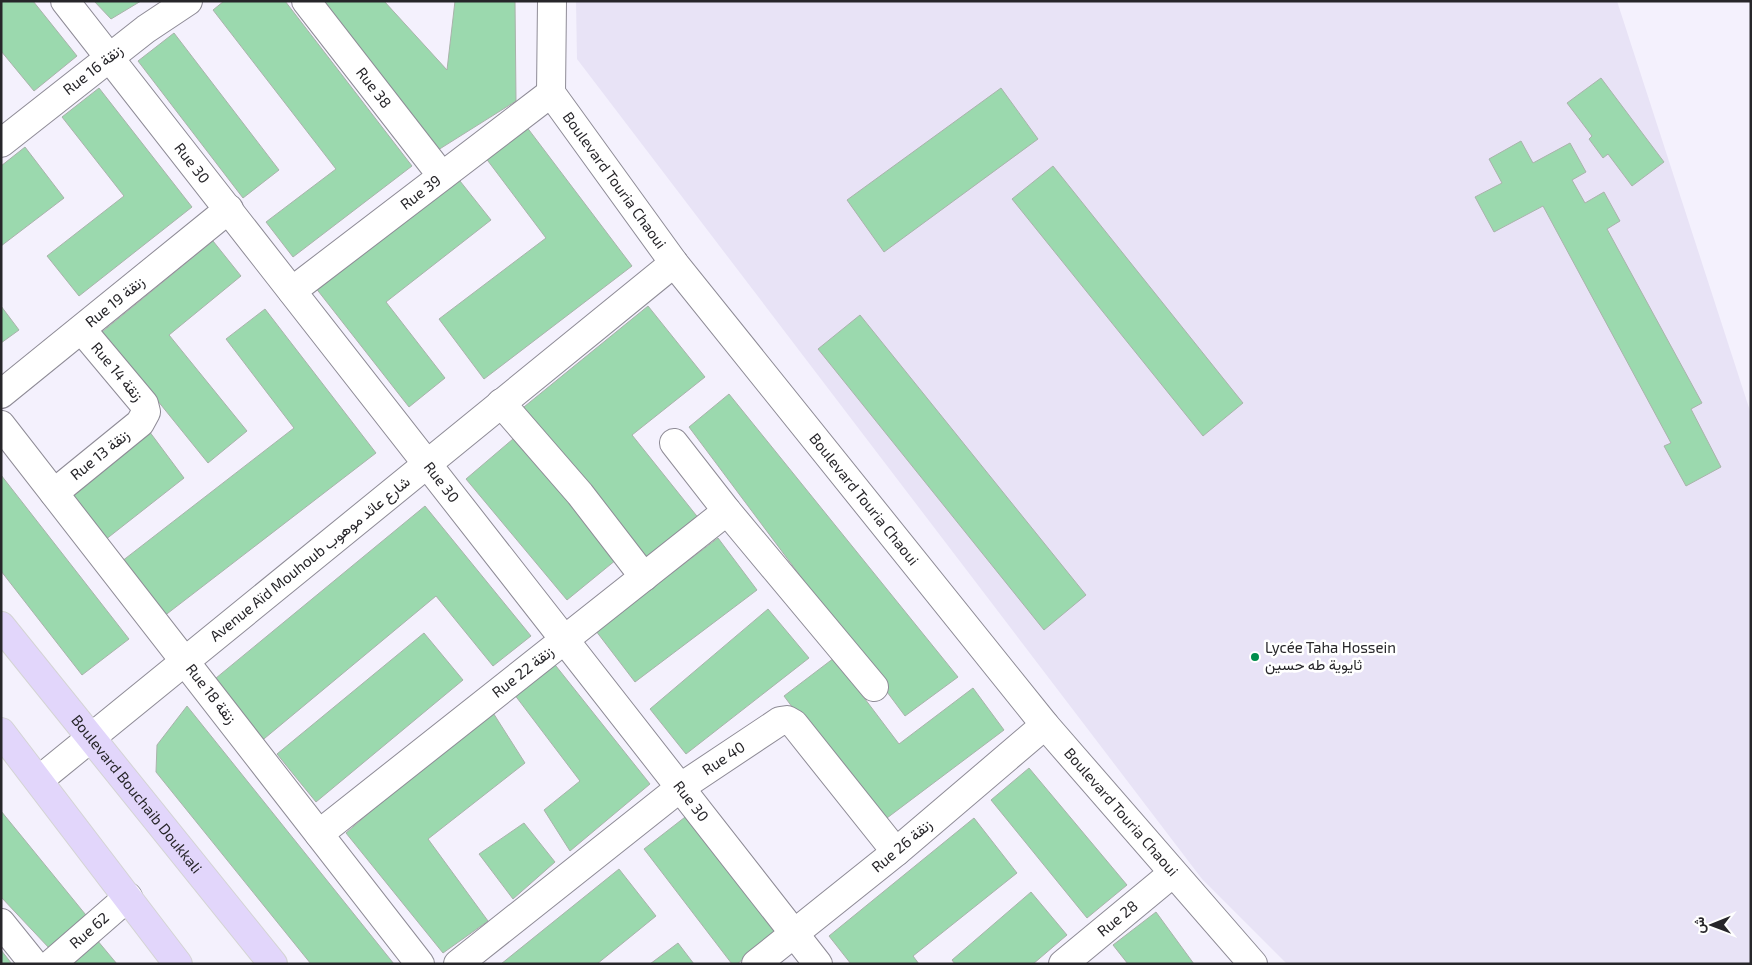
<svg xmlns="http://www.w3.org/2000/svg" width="1752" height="965" viewBox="0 0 1752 965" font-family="'Exo 2',Vazirmatn,sans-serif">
  <rect width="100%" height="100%" fill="#f4f1fd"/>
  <path fill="#e8e3f6" d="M576,1H1617L1751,414V964H1287L1202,879L577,59Z"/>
  <path fill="#9bd9ae" stroke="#a9b3ab" d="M1,1H33L77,56L34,91L1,51Z
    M94,1H141L111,19Z
    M224,1H285L412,166L293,257L266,222L336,169L213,10Z
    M323,1H384L447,70L455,1H515L516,101L438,150Z
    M174,33L279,170L243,198L138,61Z
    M1601,78L1664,162L1632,186L1608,154L1603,158L1589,139L1592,136L1567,103Z
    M99,88L192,207L79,296L47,256L124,196L62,117Z
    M1001,88L1038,139L884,252L847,200Z
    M526,126L632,266L484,379L439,319L546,238L485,157Z
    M1521,141L1533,163L1570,143L1586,172L1572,180L1585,203L1604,192L1620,221L1607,229L1702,403L1691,409L1721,467L1686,486L1664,446L1671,443L1543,206L1494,232L1475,197L1502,183L1489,159Z
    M25,147L64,198L1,246V166Z
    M1053,166L1243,403L1203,436L1012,199Z
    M456,176L491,220L386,302L445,378L409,407L315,287Z
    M213,241L241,276L169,335L247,431L208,463L102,332Z
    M1,306L19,330L1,343Z
    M648,306L705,377L632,435L700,520L643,566L519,411Z
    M265,309L376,453L159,620L117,565L294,428L226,339Z
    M860,315L1086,595L1044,630L818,349Z
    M729,394L958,677L905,716L689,427Z
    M149,431L184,478L105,540L69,494Z
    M520,433L622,555L567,600L466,479Z
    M1,475L129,639L82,675L1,571Z
    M425,506L531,636L493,666L436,596L259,743L210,683Z
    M718,538L757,590L635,682L596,631Z
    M768,609L809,658L686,754L650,709Z
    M424,633L463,680L316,802L277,754Z
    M834,658L899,744L973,688L1004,730L879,824L784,696Z
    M552,661L650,784L570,851L544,810L580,781L511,690Z
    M187,706L394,964H311L156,772L157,745Z
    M490,708L525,763L428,839L488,921L443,953L346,833Z
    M1029,768L1127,885L1087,918L991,800Z
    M1,811L90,920L50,949L1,897Z
    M689,814L780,930L737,964H732L644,849Z
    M974,818L1017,873L913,956L919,964H851L829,936Z
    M524,823L555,862L513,899L479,854Z
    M619,869L656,916L597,964H501Z
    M1031,892L1067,935L1033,964H955L952,960Z
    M1156,912L1194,964H1128L1113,945Z
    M97,940L117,964H69Z
    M678,943L694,964H650Z
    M1,950L12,964H1Z"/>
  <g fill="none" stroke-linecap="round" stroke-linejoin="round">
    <g stroke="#8e8b96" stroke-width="30">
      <g id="street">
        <path id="s1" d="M65,1L818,964"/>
        <path id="s2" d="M306,1L442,176"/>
        <path id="s3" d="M552,1L551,93L674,263L1045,725L1253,964"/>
        <path d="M1,143L146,29L188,1"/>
        <path id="s4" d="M292,291L551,93"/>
        <path d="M1,394L229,209"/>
        <path d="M501,403L580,494L644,577"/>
        <path d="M1,425L420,964"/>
        <path d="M674,443L727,511L874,687"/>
        <path d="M54,493L140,423L146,412L144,404L82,330"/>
        <path d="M39,780L674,263"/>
        <path d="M319,834L727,511"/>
        <path d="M1,923L34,964"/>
        <path id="s5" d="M51,964L128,897"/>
        <path id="s6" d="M458,964L681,787L780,721L787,720L794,724L896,852"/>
        <path d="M756,964L896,852L1045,725"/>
        <path id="s7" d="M1063,964L1173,873"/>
      </g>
    </g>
    <g stroke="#d4d4d4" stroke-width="30">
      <g id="primary">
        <path id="s8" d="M1,626L273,964"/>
        <path d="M1,732L178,964"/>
      </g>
    </g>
    <use href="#street" stroke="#fff" stroke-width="28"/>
    <use href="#primary" stroke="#e2d6fb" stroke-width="28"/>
  </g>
  <circle fill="#008d4c" stroke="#fff" stroke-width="2" cx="1255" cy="657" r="5"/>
  <g text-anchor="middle" stroke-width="5" stroke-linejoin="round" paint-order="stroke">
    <g font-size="15" fill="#27262a" stroke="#fff">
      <text transform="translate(93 70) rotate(-38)" y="5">Rue 16 زنقة</text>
      <text dy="5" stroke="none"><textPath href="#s2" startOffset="110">Rue 38</textPath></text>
      <text dy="5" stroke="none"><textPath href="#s1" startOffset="206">Rue 30</textPath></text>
      <text dy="5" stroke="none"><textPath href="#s3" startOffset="200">Boulevard Touria Chaoui</textPath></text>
      <text dy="5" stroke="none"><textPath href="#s4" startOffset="162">Rue 39</textPath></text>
      <text transform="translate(115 302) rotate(-39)" y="5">Rue 19 زنقة</text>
      <text transform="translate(117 372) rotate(50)" y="5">Rue 14 زنقة</text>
      <text transform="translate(100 455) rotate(-39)" y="5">Rue 13 زنقة</text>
      <text dy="5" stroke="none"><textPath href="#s1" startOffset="611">Rue 30</textPath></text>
      <text dy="5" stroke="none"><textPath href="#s3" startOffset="605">Boulevard Touria Chaoui</textPath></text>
      <text transform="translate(310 559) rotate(-39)" y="5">Avenue Aïd Mouhoub شارع عائد موهوب</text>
      <text transform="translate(523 672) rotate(-38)" y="5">Rue 22 زنقة</text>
      <text transform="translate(211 694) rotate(52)" y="5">Rue 18 زنقة</text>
      <text dy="5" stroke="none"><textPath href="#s6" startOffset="336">Rue 40</textPath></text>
      <text dy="5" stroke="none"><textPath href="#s8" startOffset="216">Boulevard Bouchaib Doukkali</textPath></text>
      <text dy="5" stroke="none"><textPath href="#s1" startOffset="1016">Rue 30</textPath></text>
      <text dy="5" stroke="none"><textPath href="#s3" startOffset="1010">Boulevard Touria Chaoui</textPath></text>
      <text transform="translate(902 846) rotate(-40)" y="5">Rue 26 زنقة</text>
      <text dy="5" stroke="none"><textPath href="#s7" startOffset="71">Rue 28</textPath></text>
      <text dy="5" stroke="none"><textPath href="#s5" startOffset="51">Rue 62</textPath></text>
    </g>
    <g font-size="15" fill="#27262a" stroke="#fff" text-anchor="start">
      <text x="1265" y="653">Lycée Taha Hossein<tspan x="1265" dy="17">ثايوية طه حسين</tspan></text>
    </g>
  </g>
  <rect width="1752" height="965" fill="none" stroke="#27262a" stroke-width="5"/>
  <g transform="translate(1712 925) rotate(269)" stroke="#ffffff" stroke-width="4" paint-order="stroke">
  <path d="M0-4L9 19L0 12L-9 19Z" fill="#27262a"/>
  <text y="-8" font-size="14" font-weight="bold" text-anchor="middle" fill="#27262a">ش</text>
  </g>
</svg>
